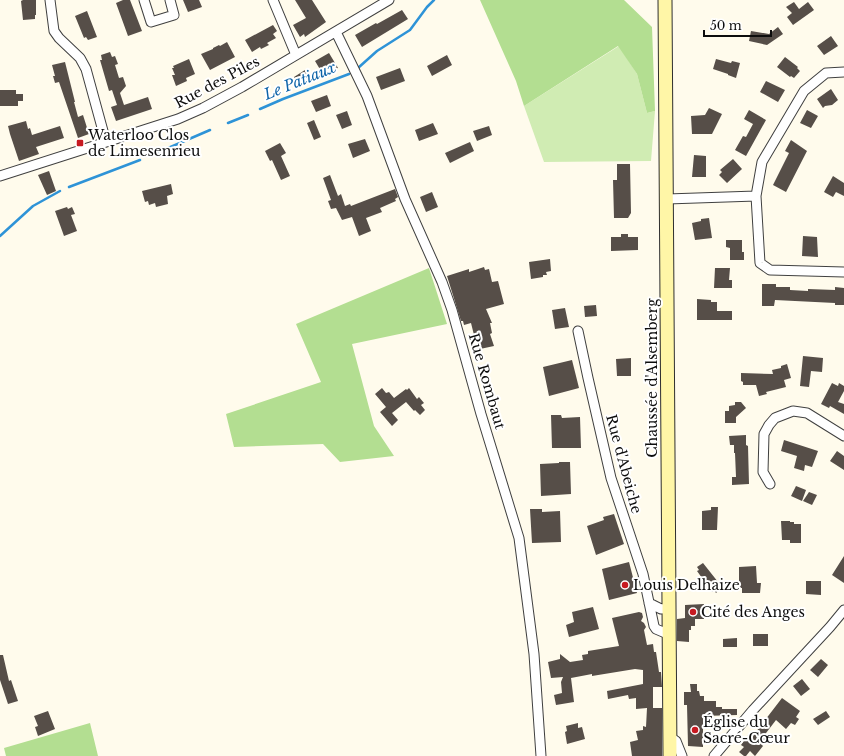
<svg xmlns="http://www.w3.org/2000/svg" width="844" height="756" viewBox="0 0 844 756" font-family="'Libre Baskerville',serif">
  <rect width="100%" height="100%" fill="#fffbec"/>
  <path fill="#d0ecb3" d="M619,46L637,74L647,113L655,111L651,161L544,162L524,106Z"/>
  <path fill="#b3de91" d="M480,0H624L652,27L655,111L647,113L637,74L618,46L524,106L516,81Z
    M429,268L447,324L352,344L374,426L394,456L340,462L323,444L234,447L226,414L321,382L296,324Z
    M90,723L98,756H6L4,748Z"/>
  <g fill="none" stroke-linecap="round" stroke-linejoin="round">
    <path stroke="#2e93d7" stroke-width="2.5" d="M358,68L377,51L410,30L427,7L434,0
      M260,109L283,99L349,74
      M228,123L248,115
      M152,155L210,130
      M69,187L140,160
      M0,236L33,206L60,191"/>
  </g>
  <path fill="#564e48" d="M23,0H36V15H35V19L23,20L21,1Z
    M123,0H130L142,31L128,36L116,3Z
    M183,0H199L202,7L188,12Z
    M295,0H312L326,22L305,37L304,34L300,37L293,25L306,18Z
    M794,2L799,9L808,2L814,10L793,25L787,17L792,13L786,7Z
    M402,10L408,19L362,47L355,35L376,23L377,24Z
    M87,11L97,37L88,40L86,37L84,38L75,16Z
    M273,25L277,31L273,34L276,38L267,43L269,45L261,49L260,47L252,52L245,40Z
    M778,27L783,34L767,45L749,41L751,31L769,34Z
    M831,36L838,46L824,55L817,46Z
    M227,42L235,57L210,70L201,54L213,49V48L219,45L220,46Z
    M110,52L112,57L115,56L118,64L115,65L119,78L123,77L126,86L120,93L124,105L148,97L152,109L116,121L111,107L117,105L112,90L109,91L100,60H102L101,55Z
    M329,53L338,68L324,76L315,61Z
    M447,55L452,65L432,76L427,66Z
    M785,57L798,67L797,68L800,71L794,78L791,76L790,77L777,67Z
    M189,59L195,74L186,78L187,81L176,86L172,75H175L172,68H174L173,66Z
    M716,59L731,63L732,61L740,63L736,78L728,75V74L713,69Z
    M65,62L75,102H74L78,117L83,115L89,134L78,138L59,82L55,83L53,76H55L52,65Z
    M400,68L405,81L381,90L376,77Z
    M305,70L310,79L299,86L294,77Z
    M766,81L785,90L778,102L760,92Z
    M831,89L838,100L832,105L825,106L823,108L817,99Z
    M0,90H16V94H23V101H18V106H0Z
    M327,95L331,106L316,112L311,101Z
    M709,108L722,114L712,134H692L691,116L705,115Z
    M749,110L766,120L746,156L735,150L743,136L746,137L753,124L744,119Z
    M807,110L818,116L811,128L800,123Z
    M347,111L352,125L342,129L336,115Z
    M314,120L321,137L314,140L307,123Z
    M26,121L28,129L30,128L32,135L60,126L64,138L36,147L39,154L19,161L10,134L8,126Z
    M433,123L438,134L419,141L415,130Z
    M489,126L492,135L477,141L473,131Z
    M365,139L370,151L353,158L348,144Z
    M791,140L807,151L786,192L773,185L789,153L785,151Z
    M470,142L474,151L450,163L445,153Z
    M280,143L286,153L281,156L290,176L281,180L272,160L270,161L265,151Z
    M694,155L706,156V177H692Z
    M733,159L742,169L727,183L719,175L722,172L720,170Z
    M617,164H630L631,213L628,218H614L613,180H617Z
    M49,171L56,191L47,195L38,175Z
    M330,175L338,196L341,194L345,206L350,204L351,206L395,189L398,197L395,199L396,201L380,208L382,212L366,218L371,231L359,236L352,217L342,220L336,208L331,209L328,201L331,200L323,178Z
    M833,176L844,183V196L836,192L833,197L824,192Z
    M171,184L173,194L167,196L168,204L156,207L155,203L149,205L148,201L145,202L142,191Z
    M432,192L438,207L426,212L420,197Z
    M67,207L68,209L72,207L75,214L71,215L77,231L64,236L55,211Z
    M709,218L712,238L695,240L692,223L701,221V219Z
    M621,234H628V237H638V250L611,251V237H621Z
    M803,236L817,237L818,257L802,256Z
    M726,240H742V252H744V260H730V248L726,247Z
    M550,259L551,271L546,272L547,275H543V277L531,279L529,262Z
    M484,267L485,270L489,269L492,282L498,281L504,304L486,309L492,323H490L492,333L490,334L494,346L480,349L478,338L475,339L471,323L464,325L463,321H461L447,276L469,269V272Z
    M715,268H730L729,280H732V288H714Z
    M762,284H776V287H790V290L808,291V289L835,290V287L844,288V305H835V303L775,300L774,306H762Z
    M697,299L711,300V302H717V311H732V320H697Z
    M596,305L597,316L585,317L584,306Z
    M565,308L569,327L555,329L552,310Z
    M803,356L823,358L822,372L811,371L809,387L800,386Z
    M631,358V376H617L616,359Z
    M572,360L579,388L549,396L543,367Z
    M787,364L791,378L784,380L786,387L766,392L767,394L759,396L756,385H743V382L741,381V373L773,374L772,370L781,368V366Z
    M832,383L838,386L839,383L844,386V391L838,402L844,404V414L830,406L829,408L821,404Z
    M382,388L386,393L389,392L394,398L406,389L407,390L409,388L417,399L419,397L424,403L421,405L425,410L420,415L415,410L414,411L406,402L392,413L398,420L392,426L380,412L386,407L375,394Z
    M735,402H741L746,408L736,417V423H725V411H729V406L735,405Z
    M551,415H561L562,418L580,417L581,448H552Z
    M746,435V445L748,446L749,484L732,485V477H736L735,453H734V445H730L729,436Z
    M784,440L818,451L812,467L805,465L804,471L794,468L797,456L781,451Z
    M837,451L844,456V470L830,461Z
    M559,462H570L571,494L541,496L540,464L559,463Z
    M796,486L806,490L802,501L791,496Z
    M809,492L817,495L812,505L803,501Z
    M711,507H718L717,530H702V511L711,510Z
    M530,509H542V512L560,511L561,542L532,543Z
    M614,514L624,544L596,555L587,526L604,520L603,517Z
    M781,521H790V522H794V524H801V543H790V540H782Z
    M844,556V583L832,575Z
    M629,562L637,593L609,600L602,569Z
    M703,563L722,587L716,593L714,590L712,592L707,584L703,587L699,580L702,578L697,571L699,570L697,567Z
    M756,566L757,583H761L760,593H742V588H739V567Z
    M806,581H821V595L806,594Z
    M704,604V619H695V626H691V630H689V642L677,641V619L685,618V605Z
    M593,607L599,629L569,637L566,625L574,622L572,612Z
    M639,612L642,613L643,617L641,621L644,623L646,627L644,630L647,645L653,644L654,652H656L659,672H661L662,687H653V708H662V756H632L630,742L638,740L636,731L643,730V726L646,727L647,708L636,709V698L629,699L628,695L608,699L607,691L643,684V670L635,669L592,676V674L571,678L574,702L556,705L554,695L562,693L561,682L563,677L551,678L548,662L560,659V654L570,662L583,660L582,655L588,654V651L619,646L612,618Z
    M753,634H768V646H753Z
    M737,638V647H723V639Z
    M0,655H3L9,681L11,680L18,701L8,704L0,680Z
    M821,659L828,665L818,677L810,670Z
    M802,679L810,689L801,696L793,686Z
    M690,684H697V691H699L700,696H704V701H716V707H722V709H737V715L703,716V747L688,746L687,705H684V692H691Z
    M782,698L800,711L796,717L799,719L795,725L791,723L786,729L776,720L763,737L765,739L761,744L763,746L755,756L750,751L746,756H744L739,752L744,747L741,745L749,734L752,737Z
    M48,711L55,729L38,736L35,727L38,726L34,716Z
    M826,711L830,717L818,725L813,719Z
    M578,723V728L582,727L585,739L567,744L565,732L567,731L566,726Z"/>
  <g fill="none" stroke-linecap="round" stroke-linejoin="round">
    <g stroke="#404040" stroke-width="11">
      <path id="street" d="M50,0L54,31L59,38L80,58L86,69L106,142
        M144,0L151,22L174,15L170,0
        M273,0L296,55
        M336,32L367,96L405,199L442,282L452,310L481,414L519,538L534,654L541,756
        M844,72L826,73L804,91L762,162L756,196L760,263L770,270L844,272
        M0,176L178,119L203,108L242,87L389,0
        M667,199L756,196
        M578,331L588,378L611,478L643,574L654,626L656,629L670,635
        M770,484L763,472L764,434L769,425L775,418L793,411L807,413L844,436
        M649,603L661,609L670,608
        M670,737L676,741L682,756
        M714,756L753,710L830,627L844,610"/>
    </g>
    <g stroke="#2f2f2f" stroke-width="15">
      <path id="secondary" d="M665,0L670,756"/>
    </g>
    <use href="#street" stroke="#fff" stroke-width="9"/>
    <use href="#secondary" stroke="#fff6a7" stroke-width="13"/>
  </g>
  <g fill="#c71a21" stroke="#fff" stroke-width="1.5">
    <rect x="76" y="139" width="8" height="8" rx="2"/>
    <circle cx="625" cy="585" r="4"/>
    <circle cx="693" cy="612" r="4"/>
    <circle cx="695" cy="730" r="4"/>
  </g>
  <g text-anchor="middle" stroke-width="4" stroke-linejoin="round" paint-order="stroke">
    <g font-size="14" fill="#0d0d0d" stroke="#fff">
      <text transform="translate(217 82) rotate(-28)" y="5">Rue des Piles</text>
      <text transform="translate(652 378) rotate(-90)" y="5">Chaussée d'Alsemberg</text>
      <text transform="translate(487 381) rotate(74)" y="5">Rue Rombaut</text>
      <text transform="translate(624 464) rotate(75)" y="5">Rue d'Abeiche</text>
    </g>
    <g font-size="14" fill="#0d0d0d" stroke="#fff" text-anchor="start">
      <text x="88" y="140">Waterloo Clos<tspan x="88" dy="16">de Limesenrieu</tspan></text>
      <text x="633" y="590">Louis Delhaize</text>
      <text x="701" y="617">Cité des Anges</text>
      <text x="703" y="727">Église du<tspan x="703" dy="16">Sacré-Cœur</tspan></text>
    </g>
    <g font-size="15" font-style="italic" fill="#0d63a8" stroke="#fff">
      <text transform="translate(300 81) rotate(-22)" y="5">Le Patiaux</text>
    </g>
  </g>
  <path d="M704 30v6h67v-6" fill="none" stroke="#0d0d0d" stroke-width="2"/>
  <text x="710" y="30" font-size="12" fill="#0d0d0d" stroke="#ffffff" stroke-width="3" paint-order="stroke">50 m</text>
</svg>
